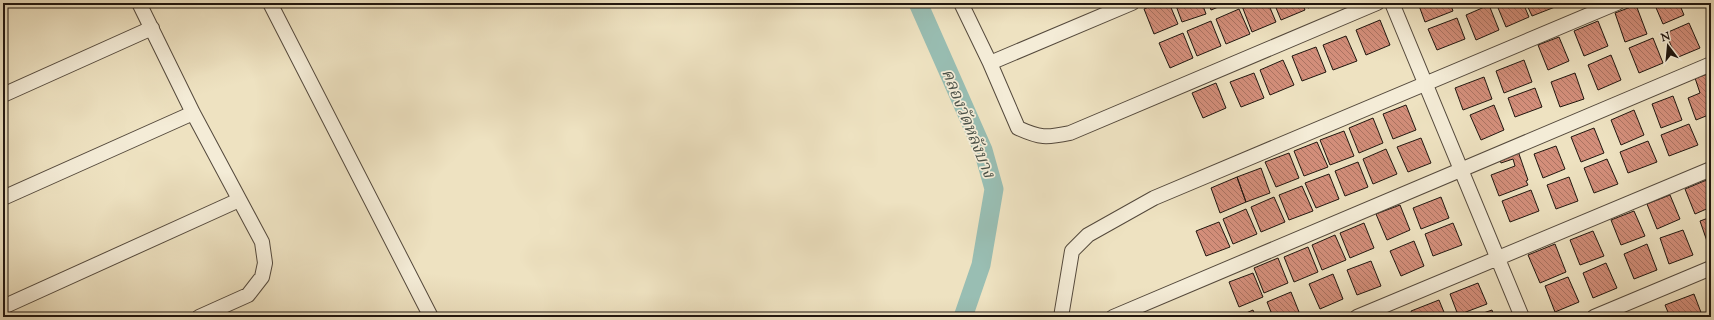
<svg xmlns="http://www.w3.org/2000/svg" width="1714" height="320" viewBox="0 0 1714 320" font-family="'Sorts Mill Goudy','Noto Serif Thai',serif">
  <defs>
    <pattern id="building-back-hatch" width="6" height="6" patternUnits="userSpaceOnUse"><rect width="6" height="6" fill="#d38e7a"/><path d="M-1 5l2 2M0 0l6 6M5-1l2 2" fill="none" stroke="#ab7362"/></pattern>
  </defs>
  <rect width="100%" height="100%" fill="#eee2c1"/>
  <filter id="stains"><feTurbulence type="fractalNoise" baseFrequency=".005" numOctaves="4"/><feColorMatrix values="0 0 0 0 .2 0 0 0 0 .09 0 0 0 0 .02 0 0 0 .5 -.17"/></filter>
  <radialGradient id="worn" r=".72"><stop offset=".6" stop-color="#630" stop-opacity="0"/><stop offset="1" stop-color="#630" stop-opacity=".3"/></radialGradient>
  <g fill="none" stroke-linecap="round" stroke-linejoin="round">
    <path stroke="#99beb3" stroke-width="19" d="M918,3L983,150L994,189L981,265L963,317"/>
  </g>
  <path fill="url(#building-back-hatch)" stroke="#20160f" d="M1158,3H1169L1178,24L1154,34L1144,9Z
    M1175,3H1202L1206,14L1182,22Z
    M1209,3H1228L1211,10Z
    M1250,3H1268L1276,22L1252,32L1242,6Z
    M1274,3H1302L1305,10L1281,20Z
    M1306,3H1321L1308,8Z
    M1418,3H1450L1453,11L1425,22Z
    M1461,3H1472L1463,7Z
    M1496,3H1523L1529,17L1506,27Z
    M1526,3H1554L1555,7L1532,16Z
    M1654,3H1679L1684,15L1663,24Z
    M1704,3H1711V6L1706,8Z
    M1489,5L1499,30L1476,40L1466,15Z
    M1636,5L1647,34L1625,42L1615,13Z
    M1239,9L1250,34L1226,44L1216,19Z
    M1457,18L1465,39L1437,50L1428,29Z
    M1380,20L1390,45L1366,55L1356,30Z
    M1211,21L1221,46L1197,56L1187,31Z
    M1598,21L1608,46L1584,56L1574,31Z
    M1689,23L1700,48L1676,58L1666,33Z
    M1183,33L1193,58L1170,68L1159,43Z
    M1346,36L1357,61L1333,70L1323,45Z
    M1559,37L1569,61L1548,70L1538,45Z
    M1653,38L1663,63L1639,73L1629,48Z
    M1316,47L1326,72L1302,81L1292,56Z
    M1611,55L1621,80L1598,90L1588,65Z
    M1283,60L1294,85L1270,95L1260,70Z
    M1524,60L1532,82L1504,93L1496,71Z
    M1254,73L1264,98L1241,107L1230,82Z
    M1575,73L1584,99L1560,107L1551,82Z
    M1711,73V114L1696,120L1688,98L1700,93L1695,78Z
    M1484,77L1492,99L1463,110L1455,88Z
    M1216,83L1226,108L1203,118L1192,93Z
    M1535,88L1542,107L1515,117L1508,98Z
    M1673,96L1682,120L1661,128L1652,104Z
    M1406,105L1416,130L1393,139L1383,114Z
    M1494,105L1504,130L1481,140L1470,115Z
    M1634,110L1644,135L1621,145L1611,120Z
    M1373,118L1383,143L1359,153L1349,128Z
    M1689,124L1698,145L1669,156L1661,135Z
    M1594,128L1604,153L1581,162L1571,137Z
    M1344,131L1354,156L1330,165L1320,140Z
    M1421,138L1431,163L1408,172L1397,147Z
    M1648,141L1657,162L1628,173L1620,152Z
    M1317,142L1328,167L1304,176L1294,151Z
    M1556,146L1565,169L1543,178L1534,154Z
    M1386,149L1397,174L1373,184L1363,159Z
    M1518,151L1528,180L1526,181L1528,185L1499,196L1491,175L1515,166L1513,159L1501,163L1499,157Z
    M1289,153L1299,178L1276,187L1265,162Z
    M1607,159L1618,184L1594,193L1584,168Z
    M1358,162L1368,187L1345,196L1335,171Z
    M1261,168L1270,193L1246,202L1237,177Z
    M1329,174L1339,199L1316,208L1305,183Z
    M1237,177L1246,202L1220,213L1211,188Z
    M1569,177L1578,201L1556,209L1547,185Z
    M1709,179L1711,184V207L1695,214L1685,189Z
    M1302,186L1313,211L1289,220L1279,195Z
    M1531,190L1539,211L1510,222L1502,201Z
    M1670,195L1680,219L1657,229L1647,204Z
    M1274,197L1285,222L1261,232L1251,207Z
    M1441,197L1449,218L1421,229L1413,208Z
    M1400,205L1410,230L1387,240L1376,214Z
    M1246,209L1257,234L1233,244L1223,219Z
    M1634,211L1645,236L1621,245L1611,220Z
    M1711,217V246L1709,247L1700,221Z
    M1219,222L1230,247L1206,256L1196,231Z
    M1364,223L1374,248L1350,258L1340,233Z
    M1453,223L1462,245L1433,256L1425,234Z
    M1683,230L1693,255L1669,264L1660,238Z
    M1593,231L1604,256L1580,265L1570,240Z
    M1335,235L1346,260L1322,270L1312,245Z
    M1414,241L1424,266L1401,276L1390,251Z
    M1555,244L1566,272L1540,283L1528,255Z
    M1647,244L1657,270L1634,279L1624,254Z
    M1308,247L1318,272L1294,282L1284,257Z
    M1278,258L1288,283L1264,293L1254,268Z
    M1371,261L1381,286L1357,295L1347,270Z
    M1606,263L1617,288L1593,298L1583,273Z
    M1253,273L1263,297L1239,307L1229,282Z
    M1333,274L1343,299L1320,309L1309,284Z
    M1568,277L1579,302L1555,312L1545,286Z
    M1478,283L1487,304L1458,315L1450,294Z
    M1711,285V299L1707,287Z
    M1291,292L1301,317H1273L1267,302Z
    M1694,294L1702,315L1698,317H1670L1665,305Z
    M1439,300L1446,317H1413L1411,311Z
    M1253,310L1256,317H1237Z
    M1492,310L1494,317H1472Z"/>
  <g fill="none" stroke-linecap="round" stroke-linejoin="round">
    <g stroke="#54493c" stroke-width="16">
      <path id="street" d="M139,3L193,113L262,242L265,263L262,277L248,295L199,317
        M270,3L431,317
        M961,3L990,63L1018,128C1040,138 1046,138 1070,133L1377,3
        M1392,3L1522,317
        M990,63L1132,3
        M3,95L152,28
        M3,198L193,113
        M3,307L239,200
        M1061,317L1072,251L1088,235L1154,198L1617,3
        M1113,317L1711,64
        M1357,317L1711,169
        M1594,317L1711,268"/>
    </g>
    <use href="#street" stroke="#f4ecd7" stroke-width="14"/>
  </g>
  <g text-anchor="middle" stroke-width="3.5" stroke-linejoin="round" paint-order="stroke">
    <g font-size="17" font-style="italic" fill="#4a5148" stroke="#f4ecd7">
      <text transform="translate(969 123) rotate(68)" y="6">คลองวัดหลังบาง</text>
    </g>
  </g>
  <rect width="1714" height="320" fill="none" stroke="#eee2c1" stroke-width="16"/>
  <rect x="4" y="4" width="1706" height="312" fill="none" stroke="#20160f" stroke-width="2"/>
  <rect x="8" y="8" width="1698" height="304" fill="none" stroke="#20160f"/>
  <g transform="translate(1668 46) rotate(344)" stroke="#f4ecd7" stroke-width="3" paint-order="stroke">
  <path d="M0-3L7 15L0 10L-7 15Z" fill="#20160f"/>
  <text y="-6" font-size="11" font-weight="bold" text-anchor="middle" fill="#20160f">N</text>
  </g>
  <rect width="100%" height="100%" filter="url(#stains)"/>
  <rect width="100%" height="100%" fill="url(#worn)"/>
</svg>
